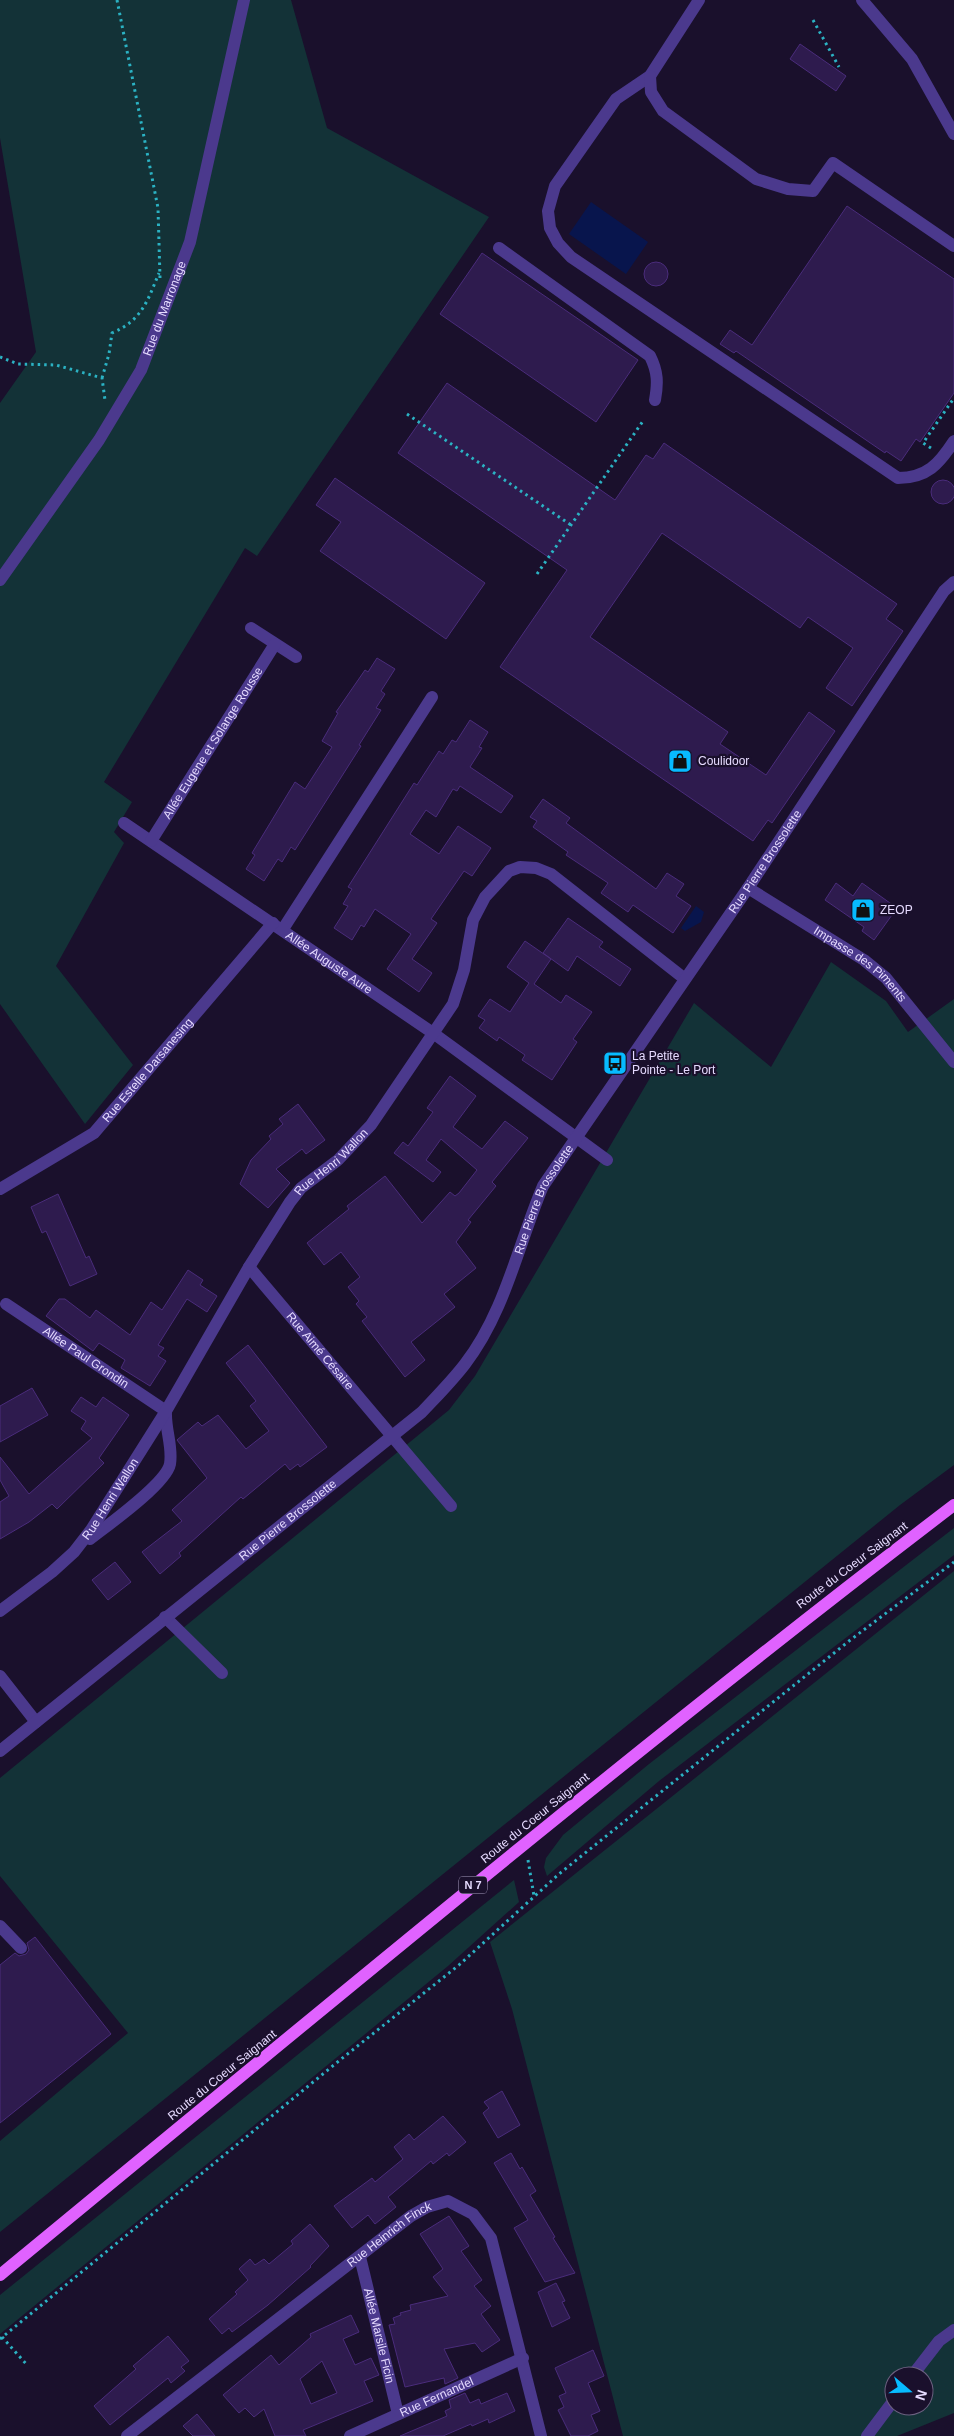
<svg xmlns="http://www.w3.org/2000/svg" width="954" height="2436" viewBox="0 0 954 2436" font-family="Helvetica,sans-serif">
  <rect width="100%" height="100%" fill="#1a102c"/>
  <path fill="#133237" fill-rule="evenodd" d="M0,0H291L327,128L489,217L257,556L245,548L104,782L132,802L114,832L124,843L56,966L133,1065L85,1124L0,1004V403L36,352L0,138Z
    M831,962L886,1001L908,1032L954,999V1465L900,1505L0,2232V2141L128,2033L0,1876V1778L449,1410L475,1376L694,1003L771,1067Z
    M954,1528V1555L659,1781L547,1876L544,1867L546,1858L563,1835L649,1764Z
    M954,1571V2413L897,2436H623L512,2009L490,1942ZM894,2376H924V2406H894Z
    M514,1880L519,1902L448,1966L0,2334V2295Z"/>
  <path fill="#08154d" d="M591,202L648,242L626,274L569,234Z
    M696,906L704,912L701,922L685,931L681,928Z"/>
  <path fill="#2e1b4e" stroke="#4a2c7b" fill-rule="evenodd" d="M800,44L846,76L836,91L790,59Z
    M847,206L954,279V393L920,442L916,439L901,461L886,451L885,453L736,351L734,353L720,344L730,330L752,345Z
    M482,253L638,360L596,422L440,314Z
    M644 274a12 12 0 1 1 24 0a12 12 0 1 1-24 0Z
    M447,383L615,500L646,455L653,459L664,443L897,604L886,619L903,631L852,706L826,688L853,648L808,617L800,628L662,533L590,637L728,732L720,744L766,775L809,712L835,731L772,823L768,820L753,841L500,667L567,570L398,453Z
    M335,478L485,583L446,639L320,551L341,522L316,505Z
    M931 492a12 12 0 1 1 24 0a12 12 0 1 1-24 0Z
    M377,658L395,669L381,691L385,694L376,708L381,710L359,745L361,746L295,850L291,847L282,862L278,859L264,881L246,869L255,855L252,853L295,782L305,789L332,747L322,741L338,713L336,712L365,670L368,672Z
    M470,720L488,732L479,747L482,748L470,767L513,796L501,813L460,786L457,791L453,789L436,817L426,810L410,834L439,854L458,826L491,848L472,876L464,871L431,919L437,923L412,959L432,973L419,992L387,969L411,934L375,909L364,927L361,925L352,940L334,928L348,906L343,904L352,889L348,887L414,783L417,785L439,751L443,754L452,740L456,742Z
    M543,799L570,818L566,823L656,889L667,873L684,884L676,896L691,906L673,933L633,905L628,912L601,893L608,883L566,855L568,852L533,827L537,821L530,817Z
    M836,883L853,896L862,883L897,908L874,940L862,931L864,927L825,900Z
    M568,918L603,942L599,947L631,969L620,986L577,956L568,971L543,953Z
    M525,941L551,959L534,984L561,1003L566,995L592,1012L573,1039L577,1042L552,1080L522,1060L525,1055L499,1037L497,1041L479,1028L485,1020L478,1016L490,999L510,1012L529,983L507,967Z
    M450,1076L476,1096L453,1127L482,1149L505,1121L528,1138L492,1182L496,1186L468,1220L471,1222L456,1242L476,1268L444,1294L455,1307L411,1342L425,1360L405,1377L362,1321L367,1317L356,1304L359,1301L348,1287L360,1277L341,1252L324,1265L307,1243L349,1209L347,1206L385,1176L422,1223L450,1192L455,1196L459,1193L477,1170L441,1139L426,1160L441,1172L433,1182L394,1153L403,1142L408,1146L433,1112L427,1108Z
    M298,1104L325,1140L306,1154L302,1149L276,1169L290,1183L268,1208L240,1184L251,1160L271,1139L269,1136L283,1124L279,1119Z
    M58,1194L86,1258L89,1256L97,1274L70,1286L46,1231L42,1233L31,1207Z
    M188,1270L203,1280L200,1285L217,1296L207,1312L187,1299L158,1345L164,1348L158,1356L166,1361L150,1386L121,1368L125,1360L99,1343L93,1351L46,1316L59,1299H65L90,1318L96,1310L130,1335L151,1302L162,1310Z
    M248,1345L327,1447L300,1467L298,1464L290,1470L285,1464L243,1499L241,1497L179,1553L181,1556L160,1574L142,1552L182,1521L172,1510L207,1478L177,1440L198,1422L202,1426L218,1415L246,1449L269,1431L250,1406L256,1401L226,1363Z
    M32,1388L48,1415L0,1442V1406Z
    M81,1397L96,1407L103,1397L129,1415L99,1458L104,1463L57,1509L52,1504L29,1522L0,1539V1502L9,1496L0,1480V1457L29,1494L92,1438L81,1429L86,1421L71,1411Z
    M115,1562L131,1582L108,1600L92,1580Z
    M35,1937L111,2034L0,2123V1965L15,1953L19,1956L26,1954L29,1950L27,1943Z
    M502,2091L520,2125L498,2138L483,2113L489,2108L484,2102Z
    M443,2116L466,2142L449,2156L447,2153L433,2164L431,2161L388,2197L396,2207L375,2224L368,2215L352,2228L334,2206L372,2178L375,2182L403,2159L394,2147L409,2134L414,2140Z
    M511,2153L520,2169L522,2167L536,2191L530,2195L555,2237L553,2238L575,2273L545,2282L514,2228L528,2220L494,2163Z
    M449,2216L469,2246L461,2251L482,2280L474,2286L491,2306L481,2314L500,2340L482,2352L475,2343L444,2349L458,2378L445,2384L444,2378L405,2387L389,2325L395,2324L393,2318L401,2315L400,2313L411,2310L410,2305L448,2296L433,2277L443,2269L420,2234Z
    M310,2224L329,2246L310,2266L311,2267L268,2305L232,2332L229,2328L222,2334L209,2319L237,2294L235,2292L248,2280L239,2269L250,2259L255,2265L264,2259L269,2264L293,2244L291,2241Z
    M556,2283L565,2301L562,2302L570,2318L552,2327L538,2292Z
    M351,2315L359,2332L343,2339L355,2365L371,2358L379,2375L364,2381L373,2401L303,2430L306,2436H275L264,2409L254,2417L245,2408L239,2413L223,2395L271,2355L279,2365L311,2337L310,2334ZM322,2361L337,2393L311,2404L300,2379Z
    M168,2336L189,2361L181,2367L185,2371L171,2383L168,2378L110,2425L94,2406L136,2369L133,2366Z
    M593,2350L604,2376L588,2383L600,2411L591,2415L598,2431L588,2436H571L558,2410L564,2407L559,2396L566,2393L555,2368Z
    M465,2393L470,2403L479,2399L481,2404L507,2393L515,2411L489,2423L488,2419L472,2426L471,2424L443,2436H400L447,2416L445,2411L451,2408L449,2400Z
    M197,2414L215,2436H193L183,2426Z"/>
  <g fill="none" stroke-linecap="round" stroke-linejoin="round">
    <path stroke="#2bb2c3" stroke-width="3" stroke-dasharray="2.5 4" stroke-linecap="butt" d="M117,0L158,208L160,278
      M813,20L839,67
      M0,357L18,364L56,365L102,378L105,400
      M102,378L109,354L112,333C142,320 147,302 159,273
      M407,414L571,525
      M931,448L923,443L954,398
      M537,574L643,421
      M528,1860L534,1896
      M2,2337L28,2366
      M0,2339L340,2060L459,1965L559,1874L849,1641L954,1562"/>
    <g stroke="#4b398d" stroke-width="12">
      <path d="M699,0L650,76L616,99L555,186L548,211L550,228L558,243L571,257L898,478C927,478 939,464 954,441"/>
      <path d="M862,0L912,59L954,134"/>
      <path d="M650,76L651,92L663,111L756,179L788,189L813,191L833,163L954,246"/>
      <path d="M499,248L650,356C658,372 658,383 655,400"/>
      <path id="s1" d="M0,580L99,440L141,370L190,242L244,0"/>
      <path d="M251,628L296,657"/>
      <path id="s2" d="M124,823L433,1033L607,1160"/>
      <path id="s3" d="M151,841L275,644"/>
      <path id="s4" d="M748,888L864,960L886,978L954,1062"/>
      <path d="M283,929L432,697"/>
      <path id="s5" d="M0,1189L94,1133L273,923"/>
      <path id="s6" d="M249,1267L451,1506"/>
      <path id="s7" d="M6,1304L166,1411C165,1430 173,1446 170,1464C166,1484 108,1525 90,1539"/>
      <path id="s8" d="M0,1611L52,1572L74,1552L91,1530L166,1411L249,1267L290,1202L301,1188L338,1160L371,1125L453,1004L464,970L473,920L485,897L509,871L520,867L536,868L551,874L685,979"/>
      <path d="M165,1617L222,1673"/>
      <path d="M0,1676L36,1722"/>
      <path id="s9" d="M0,1751L422,1412C437,1396 452,1381 465,1364C505,1312 518,1245 543,1186L748,888L944,591L954,582"/>
      <path d="M0,1926L21,1948"/>
      <path id="s10" d="M360,2257L398,2414"/>
      <path d="M912,2376L939,2341L954,2330"/>
      <path id="s11" d="M127,2436L411,2216L427,2207L448,2201L473,2214L491,2238L541,2436"/>
      <path id="s12" d="M350,2436L523,2358"/>
      <path d="M867,2436L894,2400"/>
    </g>
    <path stroke="#e062ff" stroke-width="12" d="M0,2275C316,2015 629,1753 954,1505"/>
  </g>
  <defs>
    <g id="shop-square" transform="scale(1.25)"><rect x="-9" y="-9" width="18" height="18" rx="4" fill="#07bbff" stroke="#1a102c"/><path d="M-5-2.5h2.3a2.7 3.5 0 0 1 5.4 0H5L5.5 6h-11ZM-1.5-2.5h3a1.5 2.3 0 0 0-3 0Z" fill="#111"/></g>
    <g id="bus-square" transform="scale(1.25)"><rect x="-9" y="-9" width="18" height="18" rx="4" fill="#07bbff" stroke="#1a102c"/><path d="M-5-6H5V4H4V6H2V4H-2V6H-4V4H-5ZM-3.5-4V0h7V-4ZM-3.5 1.2v1.5H-2V1.2ZM2 1.2v1.5H3.5V1.2Z" fill="#111"/></g>
  </defs>
  <g fill-rule="evenodd">
    <use href="#shop-square" x="680" y="761"/>
    <use href="#shop-square" x="863" y="910"/>
    <use href="#bus-square" x="615" y="1063"/>
  </g>
  <g text-anchor="middle" stroke-width="4.5" stroke-linejoin="round" paint-order="stroke">
    <rect fill="#1a102c" stroke="#a99ec0" stroke-width="1" x="459" y="1876.5" width="28" height="17" rx="4"/>
    <g font-size="11" font-weight="bold" fill="#e6dbff">
      <text x="473" y="1889">N 7</text>
    </g>
    <g font-size="12" fill="#e6dbff" stroke="#1a102c">
      <text dy="4" stroke="none"><textPath href="#s1" startOffset="319">Rue du Marronage</textPath></text>
      <text dy="4" stroke="none"><textPath href="#s3" startOffset="116">Allée Eugene et Solange Rousse</textPath></text>
      <text dy="4" stroke="none"><textPath href="#s9" startOffset="1194">Rue Pierre Brossolette</textPath></text>
      <text dy="4" stroke="none"><textPath href="#s2" startOffset="248">Allée Auguste Aure</textPath></text>
      <text dy="4" stroke="none"><textPath href="#s4" startOffset="136">Impasse des Piments</textPath></text>
      <text dy="4" stroke="none"><textPath href="#s5" startOffset="192">Rue Estelle Darsanesing</textPath></text>
      <text dy="4" stroke="none"><textPath href="#s8" startOffset="564">Rue Henri Wallon</textPath></text>
      <text dy="4" stroke="none"><textPath href="#s9" startOffset="789">Rue Pierre Brossolette</textPath></text>
      <text dy="4" stroke="none"><textPath href="#s6" startOffset="110">Rue Aimé Césaire</textPath></text>
      <text dy="4" stroke="none"><textPath href="#s7" startOffset="96">Allée Paul Grondin</textPath></text>
      <text dy="4" stroke="none"><textPath href="#s8" startOffset="159">Rue Henri Wallon</textPath></text>
      <text dy="4" stroke="none"><textPath href="#s9" startOffset="369">Rue Pierre Brossolette</textPath></text>
      <text transform="translate(852 1565) rotate(-37)" y="4">Route du Coeur Saignant</text>
      <text transform="translate(535 1818) rotate(-39)" y="4">Route du Coeur Saignant</text>
      <text transform="translate(222 2075) rotate(-39)" y="4">Route du Coeur Saignant</text>
      <text dy="4" stroke="none"><textPath href="#s11" startOffset="331">Rue Heinrich Finck</textPath></text>
      <text dy="4" stroke="none"><textPath href="#s10" startOffset="81">Allée Marsile Ficin</textPath></text>
      <text dy="4" stroke="none"><textPath href="#s12" startOffset="95">Rue Fernandel</textPath></text>
    </g>
    <g font-size="12" fill="#e6dbff" stroke="#1a102c" text-anchor="start">
      <text x="698" y="765">Coulidoor</text>
      <text x="880" y="914">ZEOP</text>
      <text x="632" y="1060">La Petite<tspan x="632" dy="14">Pointe - Le Port</tspan></text>
    </g>
  </g>
  <g transform="translate(909 2391) rotate(109)"><circle r="24" fill="#1a102c" stroke="#6c6180"/>
  <path d="M0-4L9 19L0 12L-9 19Z" fill="#07bbff"/>
  <text y="-8" font-size="14" font-weight="bold" text-anchor="middle" fill="#e6dbff">N</text>
  </g>
</svg>
